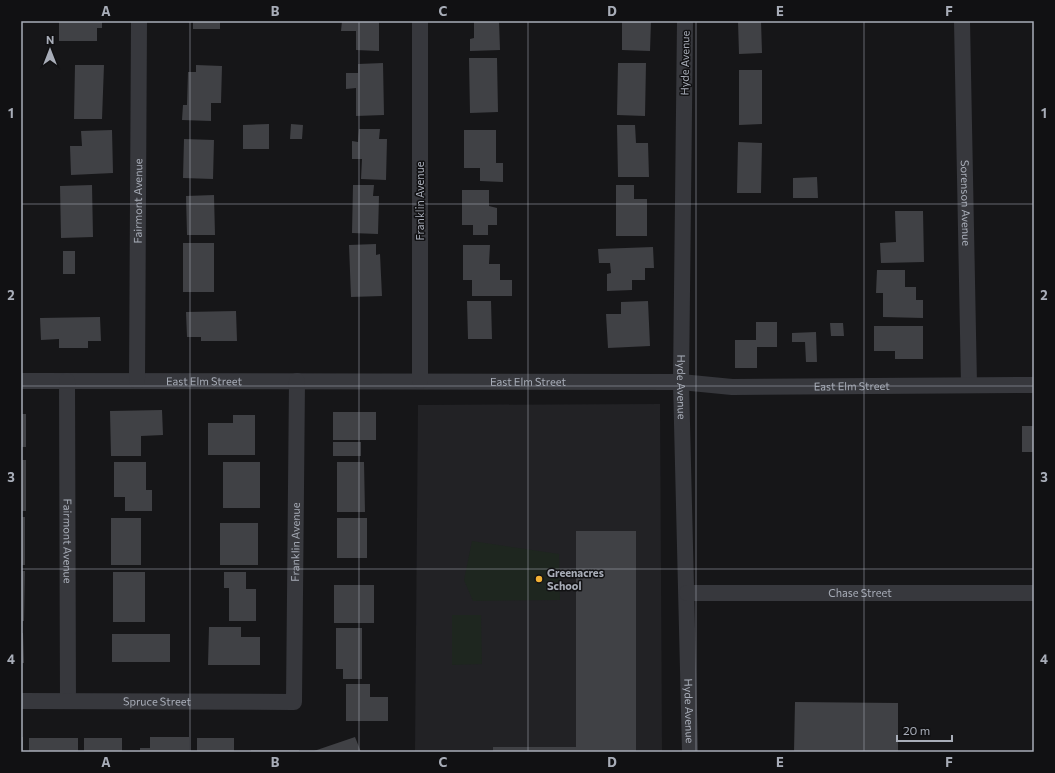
<svg xmlns="http://www.w3.org/2000/svg" width="1055" height="773" viewBox="0 0 1055 773" font-family="Commissioner,sans-serif">
  <rect width="100%" height="100%" fill="#161618"/>
  <path fill="#222225" d="M660,404L662,752H415L418,405Z"/>
  <path fill="#1e261f" d="M472,541L559,554L560,600L473,601L464,580Z
    M452,615H481L482,664L452,665Z"/>
  <path fill="#404145" d="M59,21H102V28H97V41H59Z
    M193,21H220V29H193Z
    M342,21H379V51L356,50V31H341Z
    M474,21H499L500,50L470,51V39L474,38Z
    M622,21H651L650,51L622,50Z
    M738,21H761L762,53L739,54Z
    M469,58H497L498,112L470,113Z
    M383,63L384,115L356,116V88L346,89V73H358V64Z
    M618,63H646L645,116L617,115Z
    M75,65H104L102,119H74Z
    M196,65L222,66L221,103H211V121L182,120L183,105H187L188,72H196Z
    M739,70H762V124L739,125Z
    M269,124V149H243V125Z
    M291,124L303,125L302,139H290Z
    M617,125H635L636,143H648L649,177H618Z
    M359,129H380L379,139H387L386,180L361,179L362,159H352V141L358,142Z
    M112,130L113,173L71,175L70,146H82L81,131Z
    M464,130H496V163H503V182L480,181V168H464Z
    M184,139L214,140L213,179L183,178Z
    M738,142L762,143L761,193H737Z
    M817,177L818,198H793V178Z
    M92,185L93,237L61,238L60,186Z
    M353,185H374L373,196H379L378,234L352,233Z
    M616,185H634V199H647V236H616Z
    M462,190H489V206L497,208V225H488V235H473V225H462Z
    M214,195L215,235H187L186,196Z
    M895,211H923L924,262L881,263L880,243L896,242Z
    M183,243H214V292H183Z
    M376,244V255L380,254L382,296L351,297L349,245Z
    M463,245H490L489,264H500V280H512V296H472V280H463Z
    M653,247L654,268H645V280H632V290L607,291V274L611,273L610,263H599L598,249Z
    M63,251H75V274H63Z
    M877,270H905V287H916V300H923V318L883,317V293H876Z
    M467,301H491L492,339H468Z
    M648,301L650,346L608,348L606,314H621V302Z
    M236,311L237,341H201V337H187L186,312Z
    M100,317L101,341H88V348H59V339L41,340L40,318Z
    M756,322H777V347H757V368H735V340H756Z
    M830,323H843L844,336H831Z
    M874,326H923V359H895V351H874Z
    M816,332L817,362H806L805,342H792V333Z
    M162,410L163,435L141,436V456H111L110,411Z
    M333,412H376V440H333Z
    M21,414H26V447H21Z
    M233,415H255V455H208V423H233Z
    M1022,426H1034V452H1022Z
    M333,442H361V456H333Z
    M21,460H26V511H21Z
    M114,462H146V490H152V511H125V497H114Z
    M223,462H260V508H223Z
    M337,462H364L365,512H337Z
    M21,517H25V565H21Z
    M111,518H141V565H111Z
    M337,518H367V558H337Z
    M220,523H258V565H220Z
    M576,531H636V752H493V747H576Z
    M21,571H25L24,621H21Z
    M113,572H145V622H113Z
    M224,572H246V589H256V621H229V588H224Z
    M334,585H374V623H334Z
    M209,627H241V637H260V665H208Z
    M336,628H362V679H343V669H336Z
    M21,633H23L24,663H21Z
    M112,634H170V662H112Z
    M346,684H370V697H388V721H346Z
    M795,702L898,703V752H794Z
    M21,737H23V752H21Z
    M150,737H189V752H140V748H150Z
    M355,737L361,752H311Z
    M29,738H78V752H29Z
    M84,738H122V752H84Z
    M197,738H234V752H197Z
    M251,750H299V752H251Z"/>
  <g fill="none" stroke-linecap="round" stroke-linejoin="round">
    <g stroke="#37383d" stroke-width="16">
      <path id="s1" d="M685,21L681,382L690,752"/>
      <path id="s2" d="M962,21L969,385"/>
      <path id="s3" d="M21,381L681,382L732,387L1034,385"/>
      <path id="s4" d="M67,381L68,701"/>
      <path id="s5" d="M137,381L139,21"/>
      <path d="M420,381V21"/>
      <path id="s6" d="M687,593H1034"/>
      <path id="s7" d="M21,701L294,702L297,381"/>
    </g>
  </g>
  <path fill="none" stroke="#a8adb8" stroke-width="1" stroke-opacity="0.55" d="M190,21V752M359,21V752M528,21V752M696,21V752M864,21V752M21,204H1034M21,386H1034M21,569H1034"/>
  <circle fill="#f2b134" stroke="#111113" stroke-width="1.5" cx="539" cy="579" r="4"/>
  <g text-anchor="middle" stroke-width="3" stroke-linejoin="round" paint-order="stroke">
    <g font-size="11" fill="#a8adb8" stroke="#111113">
      <text transform="translate(685 63) rotate(-89)" y="4">Hyde Avenue</text>
      <text dy="4" stroke="none"><textPath href="#s5" startOffset="180">Fairmont Avenue</textPath></text>
      <text transform="translate(420 201) rotate(-90)" y="4">Franklin Avenue</text>
      <text dy="4" stroke="none"><textPath href="#s2" startOffset="182">Sorenson Avenue</textPath></text>
      <text dy="4" stroke="none"><textPath href="#s3" startOffset="183">East Elm Street</textPath></text>
      <text dy="4" stroke="none"><textPath href="#s3" startOffset="507">East Elm Street</textPath></text>
      <text dy="4" stroke="none"><textPath href="#s3" startOffset="831">East Elm Street</textPath></text>
      <text dy="4" stroke="none"><textPath href="#s1" startOffset="366">Hyde Avenue</textPath></text>
      <text dy="4" stroke="none"><textPath href="#s4" startOffset="160">Fairmont Avenue</textPath></text>
      <text dy="4" stroke="none"><textPath href="#s7" startOffset="433">Franklin Avenue</textPath></text>
      <text dy="4" stroke="none"><textPath href="#s6" startOffset="173">Chase Street</textPath></text>
      <text dy="4" stroke="none"><textPath href="#s7" startOffset="136">Spruce Street</textPath></text>
      <text dy="4" stroke="none"><textPath href="#s1" startOffset="690">Hyde Avenue</textPath></text>
    </g>
    <g font-size="11" font-weight="bold" fill="#a8adb8" stroke="#111113" text-anchor="start">
      <text x="547" y="577">Greenacres<tspan x="547" dy="13">School</tspan></text>
    </g>
  </g>
  <rect width="1055" height="773" fill="none" stroke="#111113" stroke-width="44"/>
  <g transform="translate(50 50)" stroke="#111113" stroke-width="3" paint-order="stroke">
  <path d="M0-3L7 15L0 10L-7 15Z" fill="#a8adb8"/>
  <text y="-6" font-size="11" font-weight="bold" text-anchor="middle" fill="#a8adb8">N</text>
  </g>
  <path d="M897 735v6h55v-6" fill="none" stroke="#a8adb8" stroke-width="2"/>
  <text x="903" y="735" font-size="12" fill="#a8adb8" stroke="#111113" stroke-width="3" paint-order="stroke">20 m</text>
  <rect x="22" y="22" width="1011" height="729" fill="none" stroke="#a8adb8" stroke-width="1.5"/>
  <g font-size="13" text-anchor="middle" font-weight="bold" fill="#a8adb8">
    <text x="106" y="16">A</text>
    <text x="275" y="16">B</text>
    <text x="443" y="16">C</text>
    <text x="612" y="16">D</text>
    <text x="780" y="16">E</text>
    <text x="949" y="16">F</text>
    <text x="11" y="118">1</text>
    <text x="1044" y="118">1</text>
    <text x="11" y="300">2</text>
    <text x="1044" y="300">2</text>
    <text x="11" y="482">3</text>
    <text x="1044" y="482">3</text>
    <text x="11" y="664">4</text>
    <text x="1044" y="664">4</text>
    <text x="106" y="767">A</text>
    <text x="275" y="767">B</text>
    <text x="443" y="767">C</text>
    <text x="612" y="767">D</text>
    <text x="780" y="767">E</text>
    <text x="949" y="767">F</text>
  </g>
</svg>
